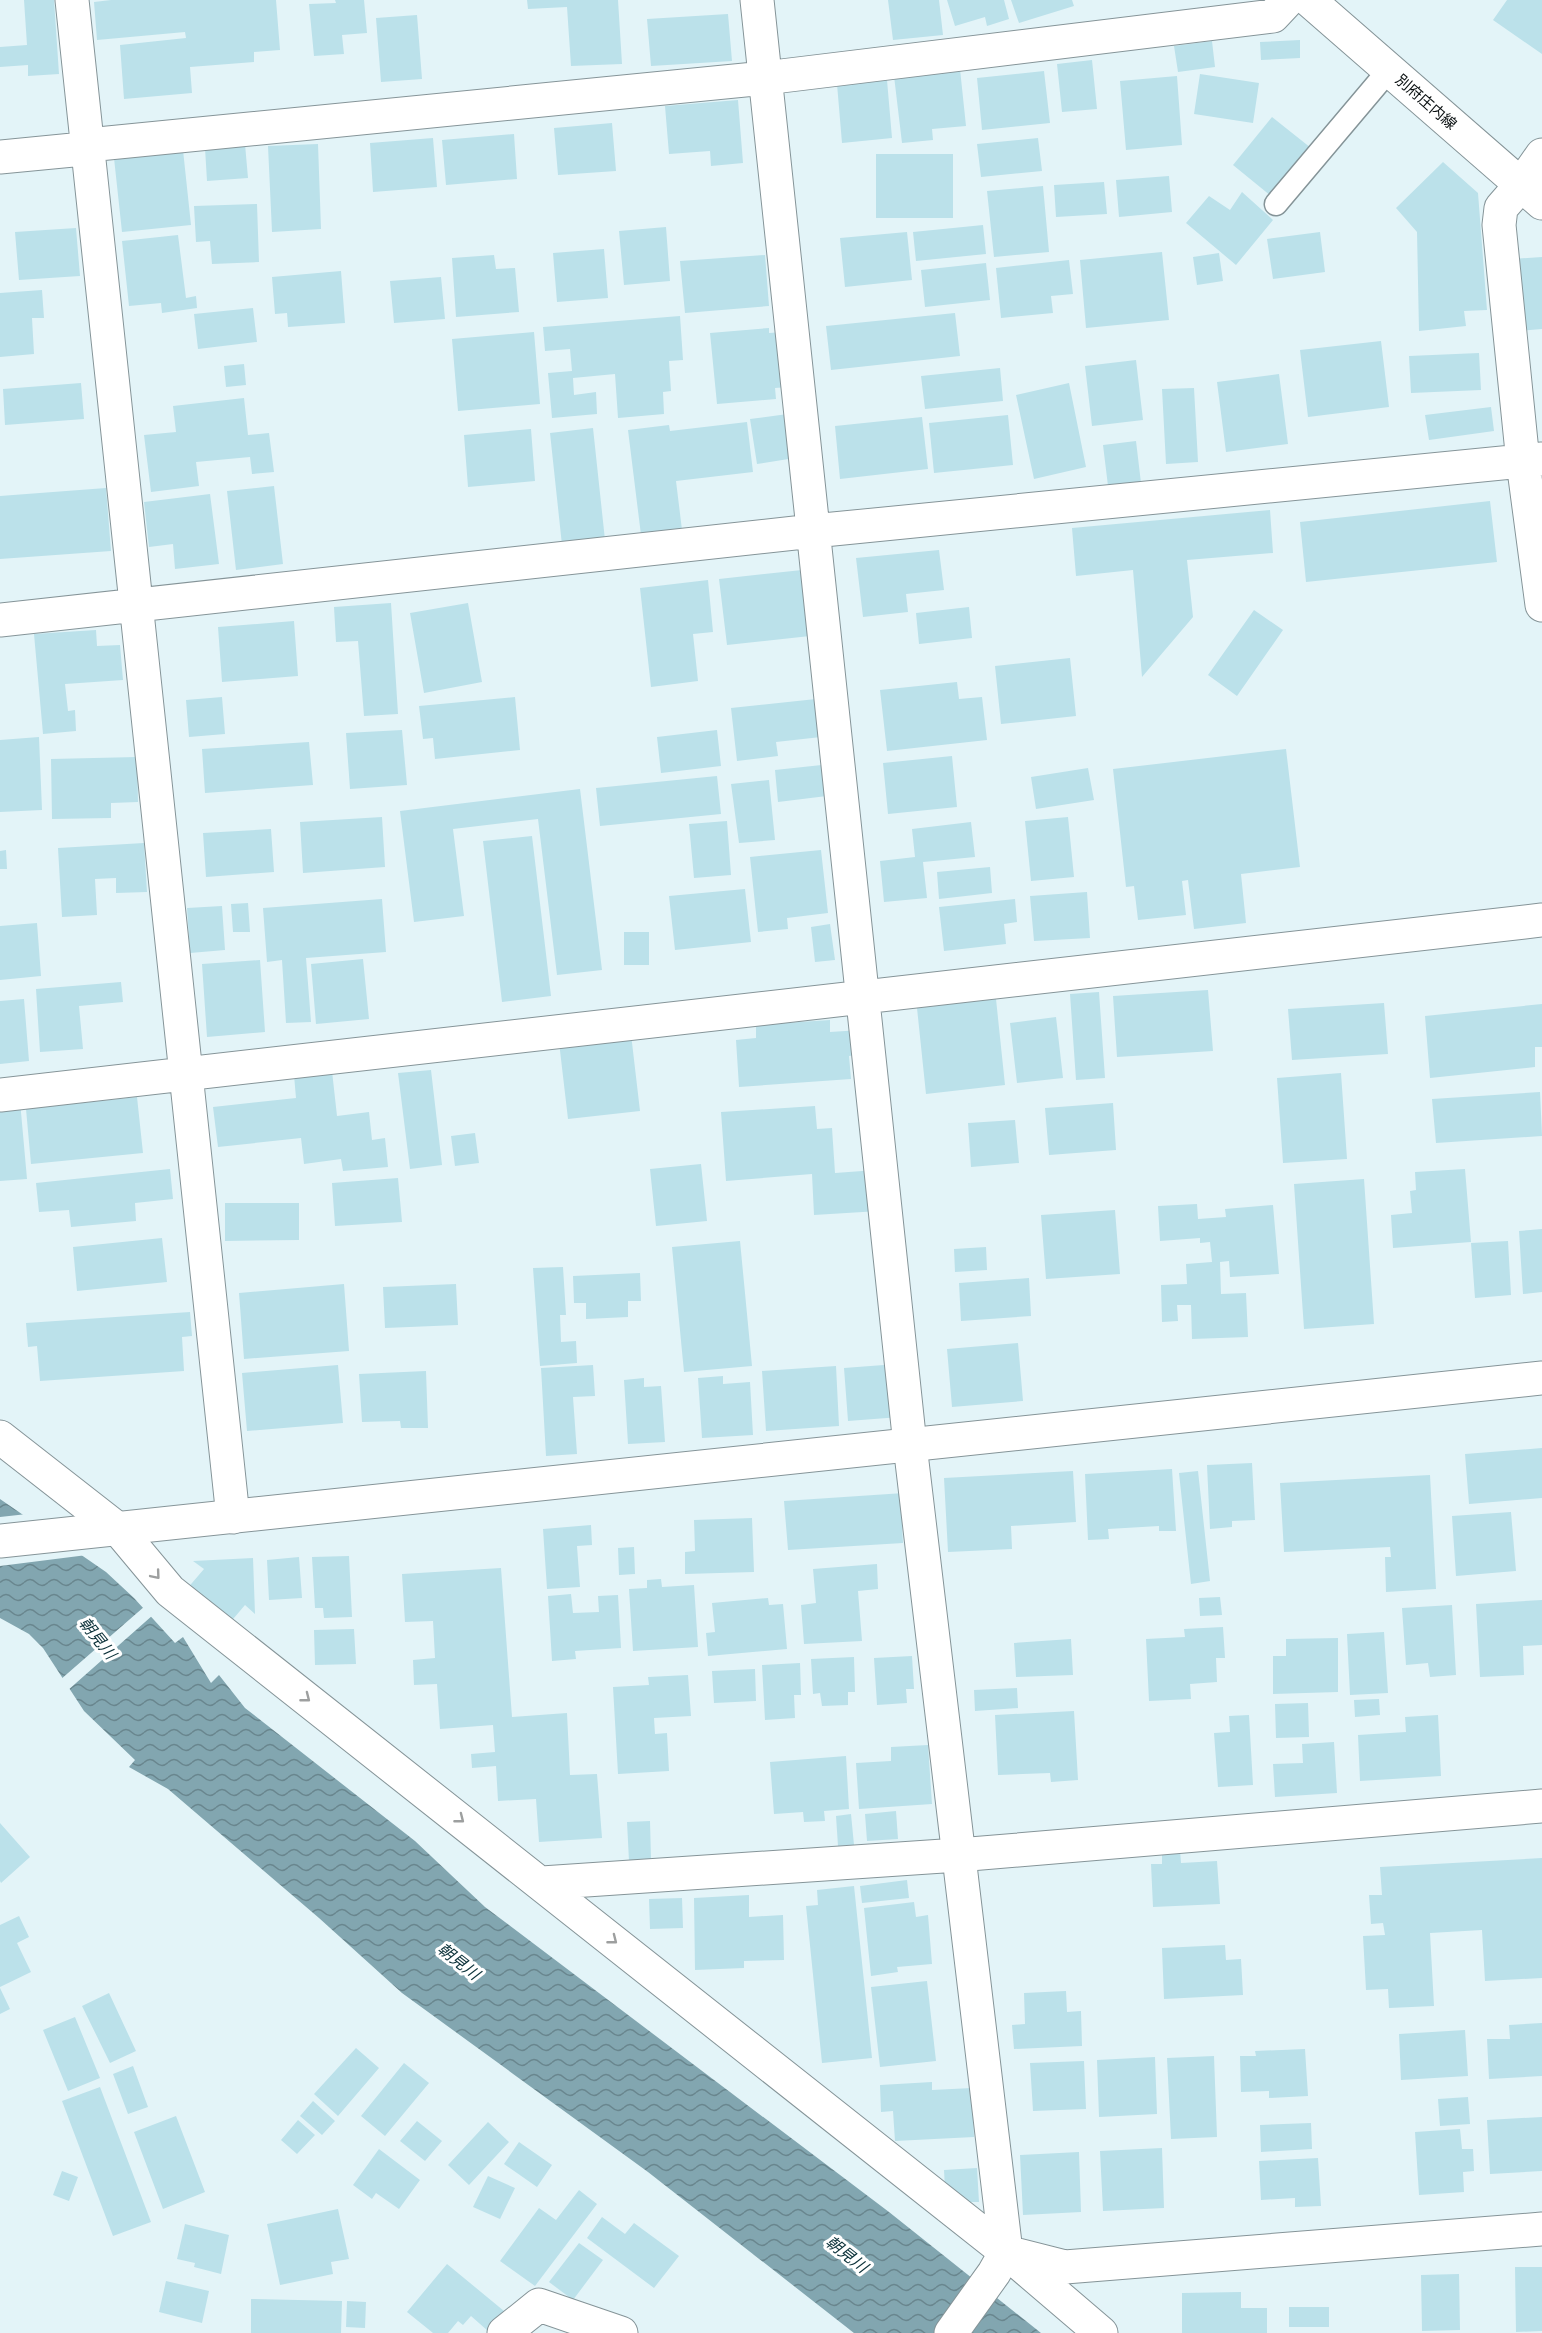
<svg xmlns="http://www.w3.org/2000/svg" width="1542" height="2333" viewBox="0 0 1542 2333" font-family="'DejaVu Sans','Noto Sans JP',sans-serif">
  <defs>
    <pattern id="water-waves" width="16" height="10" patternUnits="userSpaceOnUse" patternTransform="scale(1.5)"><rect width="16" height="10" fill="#82a6b0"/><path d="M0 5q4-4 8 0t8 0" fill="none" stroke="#69868e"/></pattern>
  </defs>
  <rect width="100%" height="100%" fill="#e3f4f8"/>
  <path fill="url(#water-waves)" d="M0,1499L106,1572L134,1598L175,1643L183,1637L211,1683L219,1675L245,1708L415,1841L485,1907L889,2212L1041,2333H854L648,2172L402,1993L319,1918L168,1789L129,1767L135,1760L84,1711L43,1648L29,1634L0,1618Z"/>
  <path fill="#e3f4f8" d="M27,1514L87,1555L0,1566V1517Z
    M145,1606L153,1615L67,1691L60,1680Z"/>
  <path fill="#bbe1ea" d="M24,0H54L59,74L28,76V65L0,67V47L27,45Z
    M111,0H276L280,50L254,52V62L190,67L192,93L124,99L120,45L186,38L185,32L97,40L94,2Z
    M335,0H364L367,33L342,35L344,54L314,56L309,4L336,3Z
    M527,0H618L622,64L571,66L567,7L528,9Z
    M888,0H939L943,35L893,40Z
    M947,0H1004L1009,19L987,26L985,17L955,26Z
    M1011,0H1072L1074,6L1019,23Z
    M1507,0H1542V54L1493,20Z
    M728,14L732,61L651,66L647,19Z
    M417,15L422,79L381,82L376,18Z
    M1300,40V58L1261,60L1260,42Z
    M1212,41L1215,67L1178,72L1174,46Z
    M1092,60L1097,109L1062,112L1057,64Z
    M960,69L966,126L932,129L933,140L902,143L894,76Z
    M1044,71L1050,123L982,130L977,78Z
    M1200,74L1259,83L1253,123L1194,114Z
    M1177,76L1182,145L1126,150L1120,81Z
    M887,80L892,138L842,143L837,84Z
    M738,100L743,163L711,166L710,151L669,154L665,106Z
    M1272,117L1311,148L1271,196L1233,165Z
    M612,123L616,171L558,175L554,128Z
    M514,134L517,179L446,185L442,140Z
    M433,138L437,187L373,192L370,143Z
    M1038,138L1042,171L981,177L977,144Z
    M245,144L248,178L207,181L205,148Z
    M318,144L321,229L272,232L268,146Z
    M183,150L191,225L122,232L114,158Z
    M876,154H953V218H876Z
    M1443,162L1478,193L1487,310L1464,311L1466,326L1419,331L1417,232L1396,208Z
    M1169,176L1172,212L1119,217L1116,180Z
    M1104,182L1107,214L1056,217L1054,185Z
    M1043,186L1049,252L994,257L987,191Z
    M1242,192L1273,220L1236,265L1186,223L1209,196L1230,210Z
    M257,204L259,262L212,264L210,241L196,242L194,206Z
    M983,225L986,254L916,261L913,232Z
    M666,227L670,281L624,285L619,231Z
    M76,228L80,276L19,280L15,232Z
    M907,232L912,280L845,287L840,238Z
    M1320,232L1325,272L1273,279L1267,239Z
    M178,235L186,298L196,296L197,308L162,313L161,303L129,306L122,241Z
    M604,249L608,298L557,302L553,253Z
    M1162,252L1169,320L1086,328L1080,260Z
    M1219,253L1223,281L1197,285L1193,257Z
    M494,255L496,269L515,268L519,312L456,317L452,258Z
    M765,255L769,306L685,313L680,261Z
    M1542,257V329L1518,331L1511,259Z
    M1069,260L1073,294L1051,296L1053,313L1001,318L996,268Z
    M986,263L990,300L925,307L921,270Z
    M341,271L345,323L288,327L287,313L275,314L272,277Z
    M441,277L445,319L394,323L390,281Z
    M42,290L44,318H32L34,354L0,357V293Z
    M253,308L257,342L198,349L194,314Z
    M955,313L960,356L831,370L826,326Z
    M680,316L683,360L669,361L671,391L663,392L664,414L618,418L615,374L573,378L574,395L596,392L597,414L552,418L548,373L572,371L570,349L545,351L543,327Z
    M769,328V333L783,332L788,387L775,388L776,399L717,404L710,333Z
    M534,332L540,404L458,411L452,339Z
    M1381,341L1389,407L1308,417L1300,350Z
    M1479,353L1481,390L1411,393L1409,356Z
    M1136,360L1143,420L1092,426L1085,366Z
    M244,364L246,385L226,387L224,366Z
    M1000,368L1003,401L925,409L921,376Z
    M1279,374L1288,444L1226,452L1217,382Z
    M81,383L84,419L5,425L3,389Z
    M1069,383L1086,467L1034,479L1016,395Z
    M1194,388L1198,462L1166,464L1162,389Z
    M244,398L248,435L269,433L274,472L252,474L250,457L196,462L199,486L151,492L144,435L176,432L173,406Z
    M1491,407L1494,431L1429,440L1425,415Z
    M795,413L801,457L757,464L750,419Z
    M1008,415L1013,465L934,473L929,423Z
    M922,417L928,469L840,479L835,426Z
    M747,422L753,472L676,481L682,530L641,535L628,430L669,425L670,431Z
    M593,428L605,540L562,545L550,433Z
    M531,429L535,481L468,487L464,435Z
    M1136,441L1141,483L1108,486L1103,445Z
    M274,486L283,564L236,570L227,491Z
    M106,488L111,551L0,559V496Z
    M210,494L219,564L175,569L173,544L149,547L144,502Z
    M1490,501L1497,562L1306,582L1300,522Z
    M1270,510L1273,553L1187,560L1193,617L1142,677L1133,570L1076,576L1072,528Z
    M939,550L944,590L906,594L908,612L863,617L856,558Z
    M802,570L810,636L727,645L719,579Z
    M708,580L713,632L693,634L698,681L651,687L640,588Z
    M391,603L398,714L364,716L358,641L336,642L334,607Z
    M468,603L482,682L424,693L410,613Z
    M969,607L972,638L919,644L916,613Z
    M1254,610L1283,630L1237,696L1208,675Z
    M294,621L298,676L222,682L218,627Z
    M96,630L97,646L120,645L123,680L65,684L68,711L75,710L76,731L43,734L34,634Z
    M1070,658L1076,716L1001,724L995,666Z
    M957,682L959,699L982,697L987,740L887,751L880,690Z
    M222,697L225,734L189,737L186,700Z
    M515,697L520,750L435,759L433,738L423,739L419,706Z
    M816,699L821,737L776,742L778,756L737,761L731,708Z
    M402,730L407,785L350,789L346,733Z
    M717,730L721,766L661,773L657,737Z
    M39,737L42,810L0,812V740Z
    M309,742L313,785L205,793L202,749Z
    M1286,749L1300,867L1241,874L1246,923L1194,929L1188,880L1182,881L1186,915L1138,920L1134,886L1126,887L1113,769Z
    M952,756L957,807L888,814L883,763Z
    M137,757L138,802L111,803V818L52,819L51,759Z
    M831,764L835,795L778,802L775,770Z
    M1088,768L1094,800L1036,809L1031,777Z
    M717,776L721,814L600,826L596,788Z
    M769,780L775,840L739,843L731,784Z
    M580,789L602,970L557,975L538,819L453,829L464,916L414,922L400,811Z
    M382,817L385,867L303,873L300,822Z
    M1068,817L1074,877L1031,881L1025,821Z
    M727,821L731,875L694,878L689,824Z
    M971,822L975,857L923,862L927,898L884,902L880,861L915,857L912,829Z
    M271,829L274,872L206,877L203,833Z
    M532,836L551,996L502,1002L483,841Z
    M144,843L147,892L116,893V878L95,879L97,915L62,917L58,848Z
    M6,850L7,869H0V851Z
    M821,850L828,913L787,918L788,929L758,932L750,857Z
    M990,867L992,893L939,899L937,872Z
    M745,889L751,942L675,950L669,896Z
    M1087,892L1090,938L1034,941L1030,896Z
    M382,899L386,952L306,958L311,1022L286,1023L282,960L267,962L263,908Z
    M1015,899L1017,922L1004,924L1006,944L944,951L939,907Z
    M248,903L250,932H233L231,904Z
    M222,906L225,950L190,953L187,908Z
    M37,923L41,976L0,980V926Z
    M830,924L835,960L815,962L811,927Z
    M624,932H649V965H624Z
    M363,959L369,1019L316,1024L311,964Z
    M260,960L265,1032L207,1037L202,964Z
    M121,982L123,1002L79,1006L83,1049L40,1052L36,989Z
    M1208,990L1213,1051L1117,1057L1113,996Z
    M1099,992L1105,1078L1076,1080L1070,994Z
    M24,999L29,1061L0,1064V1001Z
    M996,999L1005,1085L926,1094L917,1008Z
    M1384,1003L1388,1054L1292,1060L1288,1009Z
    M1542,1004V1047H1535V1067L1430,1078L1425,1016Z
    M1056,1017L1063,1078L1017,1083L1010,1023Z
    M830,1020V1032L861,1030L863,1054L849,1056L851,1079L739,1087L736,1040L756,1038V1025Z
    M631,1034L640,1111L568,1119L559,1042Z
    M431,1070L442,1165L410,1169L398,1073Z
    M332,1071L337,1116L369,1112L372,1140L385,1138L388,1167L343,1171L341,1159L304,1164L301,1138L218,1147L213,1107L296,1098L294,1075Z
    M1341,1073L1347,1159L1283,1163L1277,1078Z
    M1540,1092L1542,1136L1436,1143L1432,1099Z
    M137,1097L143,1153L31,1164L26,1109Z
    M20,1101L27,1179L0,1181V1103Z
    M1113,1103L1116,1150L1049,1155L1045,1108Z
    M815,1106L817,1129L832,1128L835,1173L876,1170L879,1211L814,1215L812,1174L726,1181L721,1112Z
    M1015,1120L1019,1163L971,1167L968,1123Z
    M475,1133L479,1163L455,1166L451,1136Z
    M701,1164L707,1221L656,1226L650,1169Z
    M170,1169L173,1199L135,1203L136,1221L71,1227L69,1210L39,1212L36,1183Z
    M1465,1169L1471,1242L1393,1248L1391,1215L1412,1213L1410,1191L1416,1190L1415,1172Z
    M398,1178L402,1222L335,1226L332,1183Z
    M1364,1179L1374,1324L1304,1329L1294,1184Z
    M225,1203H299V1240L225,1241Z
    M1197,1204L1198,1219L1226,1217L1225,1209L1273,1205L1279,1274L1230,1277L1229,1261L1220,1262L1221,1294L1246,1293L1248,1337L1192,1339L1191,1305H1177L1178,1321L1162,1322L1161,1285L1187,1284L1186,1264L1212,1262L1210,1242L1200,1243V1238L1160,1241L1158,1206Z
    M1115,1210L1120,1274L1046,1279L1041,1215Z
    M1542,1229V1292L1523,1294L1519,1231Z
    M162,1238L167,1282L77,1291L73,1247Z
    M740,1241L752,1366L684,1372L672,1247Z
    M1508,1241L1511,1295L1475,1298L1471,1243Z
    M986,1247L987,1270L955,1272L954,1249Z
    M563,1267L566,1315H560L561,1342L576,1341L577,1363L540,1366L533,1268Z
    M640,1273L641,1301H628V1317L586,1319V1303H574L573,1276Z
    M1029,1278L1031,1316L961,1321L959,1283Z
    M344,1284L349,1351L244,1359L239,1293Z
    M456,1284L458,1325L385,1328L383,1287Z
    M190,1312L192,1336L182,1337L184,1371L40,1381L37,1346L28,1347L26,1323Z
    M1018,1343L1023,1401L952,1407L947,1349Z
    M897,1364L900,1417L848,1421L844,1368Z
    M338,1365L343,1423L247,1431L242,1373Z
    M593,1365L595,1396L573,1397L577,1454L546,1456L541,1368Z
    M836,1366L839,1426L766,1431L762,1371Z
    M426,1371L428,1428H401L400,1421L362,1422L359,1374Z
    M723,1376V1384L750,1382L753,1435L702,1438L698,1378Z
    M644,1378V1387L661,1386L665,1442L628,1444L624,1380Z
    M1542,1448V1498L1469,1504L1465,1454Z
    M1252,1463L1255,1520L1232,1521V1527L1210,1529L1207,1465Z
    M1172,1469L1176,1531H1159V1526L1108,1529L1109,1539L1088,1540L1085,1474Z
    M1073,1471L1076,1522L1011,1526L1012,1549L948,1552L944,1478Z
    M1198,1471L1210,1581L1191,1584L1179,1473Z
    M1430,1475L1436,1589L1386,1592L1385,1557H1391L1390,1547L1284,1552L1280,1483Z
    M904,1493L906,1526H902L903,1543L788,1550L784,1501Z
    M1511,1512L1516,1571L1456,1576L1452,1516Z
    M752,1518L754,1572L685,1574V1552L695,1551L694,1520Z
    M591,1525L592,1545L577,1546L580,1587L547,1589L543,1529Z
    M634,1547L635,1574L619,1575L618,1548Z
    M349,1556L352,1617L324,1618L323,1608H315L312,1557Z
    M299,1557L302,1598L269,1600L267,1560Z
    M253,1558L255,1614L245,1605L228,1625L186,1590L204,1569L193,1561Z
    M877,1564L878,1589L858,1591L862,1641L804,1644L801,1605L816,1603L813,1569Z
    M501,1568L512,1717L567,1713L570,1775L597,1774L602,1838L539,1842L536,1799L498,1801L496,1766L472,1768L471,1754L495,1752L493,1725L440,1729L437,1684L414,1685L413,1660L435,1658L433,1621L405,1622L402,1574Z
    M661,1579L662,1587L694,1585L698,1647L633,1651L629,1589L647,1588V1580Z
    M571,1594L573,1613L599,1612L598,1596L618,1595L621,1648L575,1651L576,1659L552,1661L548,1596Z
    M1220,1597L1222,1615L1200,1616L1199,1598Z
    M768,1598L769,1605L783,1604L787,1649L708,1656L706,1633L715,1632L712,1603Z
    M1542,1600V1645L1523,1646L1524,1675L1480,1677L1476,1604Z
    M1452,1605L1456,1675L1430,1677L1428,1663L1406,1665L1402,1608Z
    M1223,1627L1225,1658H1216L1217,1682L1190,1684L1191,1699L1149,1701L1146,1639L1185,1637L1184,1629Z
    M354,1629L356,1664L315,1665L314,1630Z
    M1384,1632L1388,1693L1350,1695L1347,1634Z
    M1338,1638V1692L1273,1694V1656H1286V1639Z
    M1071,1639L1073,1675L1016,1677L1014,1643Z
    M912,1656L914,1689H906L907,1703L877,1705L874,1658Z
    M854,1657L855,1692H848V1705L822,1706L820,1693L813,1694L811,1659Z
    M800,1663L801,1695H794L795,1718L765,1720L762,1665Z
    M755,1669L756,1701L714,1703L712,1671Z
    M688,1675L691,1716L654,1718L655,1734L667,1733L669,1771L618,1774L613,1687L649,1685L648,1677Z
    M1017,1688L1018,1708L975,1711L974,1690Z
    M1379,1699L1380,1715L1355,1717L1354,1700Z
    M1308,1703L1309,1737L1276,1738L1275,1704Z
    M1074,1711L1078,1780L1051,1782L1050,1773L998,1775L995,1715Z
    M1249,1715L1253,1785L1218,1787L1214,1733L1230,1732L1229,1716Z
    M1438,1715L1441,1776L1360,1781L1358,1735L1406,1732L1405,1717Z
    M1334,1742L1337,1793L1275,1797L1273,1764L1303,1763L1302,1744Z
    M928,1745L932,1804L859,1809L856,1763L891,1761V1747Z
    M846,1756L849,1809L824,1811L825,1821L804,1822L803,1812L774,1814L770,1762Z
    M896,1811L898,1839L867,1841L865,1814Z
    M851,1814L854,1845L838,1846L836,1816Z
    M650,1821L651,1859L629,1861L627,1822Z
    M0,1823L30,1857L1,1883L0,1881Z
    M1180,1850L1181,1863L1217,1861L1220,1904L1153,1907L1151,1864H1162V1851Z
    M1542,1858V1978L1485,1981L1482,1930L1430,1933L1434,2006L1389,2008L1388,1989L1366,1990L1363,1936L1385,1935L1383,1923L1371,1924L1369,1895H1382L1380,1867Z
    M907,1880L909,1898L862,1903L860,1886Z
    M854,1886L872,2058L822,2063L806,1906L818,1905L817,1890Z
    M749,1895V1917L783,1915L784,1960L744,1961V1968L695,1970L694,1898Z
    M682,1898L683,1928L650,1929L649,1899Z
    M914,1902L916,1917L928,1915L932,1964L897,1967L898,1972L871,1976L864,1908Z
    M19,1916L29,1937L17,1943L31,1972L0,1987V1925Z
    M1225,1945L1226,1960L1241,1959L1243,1995L1164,1999L1162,1948Z
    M927,1981L936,2061L880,2067L871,1987Z
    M0,1988L10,2009L0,2014Z
    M1066,1991L1067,2012L1081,2011L1082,2046L1014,2049L1012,2025L1025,2024L1024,1993Z
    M109,1993L136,2051L110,2063L82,2006Z
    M75,2017L100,2078L68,2091L43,2030Z
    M1542,2023V2076L1489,2079L1487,2039H1510L1509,2025Z
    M1465,2030L1468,2076L1401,2080L1399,2034Z
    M356,2048L379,2068L338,2116L314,2094Z
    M1305,2049L1308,2096L1269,2098V2091L1241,2092L1240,2056H1256L1255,2051Z
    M1214,2056L1217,2137L1171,2139L1167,2058Z
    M1155,2057L1157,2114L1099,2117L1097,2060Z
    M1084,2061L1086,2109L1033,2111L1030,2063Z
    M404,2063L429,2083L385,2136L361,2116Z
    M133,2066L148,2107L128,2114L113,2074Z
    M932,2082V2090L972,2088L974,2137L895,2141L893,2111L881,2112L880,2085Z
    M100,2087L151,2222L113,2236L62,2101Z
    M1468,2097L1470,2124L1440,2126L1438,2099Z
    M313,2101L335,2121L322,2135L300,2116Z
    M176,2116L205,2192L163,2209L134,2132Z
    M1542,2117V2171L1490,2174L1487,2120Z
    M298,2120L315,2135L297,2154L281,2140Z
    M417,2121L442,2141L425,2161L400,2141Z
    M488,2122L509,2142L469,2185L448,2165Z
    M1311,2123L1312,2149L1261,2152L1260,2125Z
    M1460,2129L1462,2149H1473L1474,2171L1463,2172L1464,2192L1419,2195L1415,2132Z
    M519,2142L552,2165L537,2187L504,2164Z
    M1162,2148L1164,2208L1103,2211L1100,2151Z
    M379,2149L420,2180L399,2209L376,2193L372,2199L353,2185Z
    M1079,2152L1081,2212L1023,2215L1020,2155Z
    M1318,2158L1321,2206L1295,2207V2198L1261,2200L1259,2161Z
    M977,2168L979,2202H964L945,2189L944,2170Z
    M62,2171L78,2177L69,2201L53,2195Z
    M488,2176L515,2188L500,2219L473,2207Z
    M579,2190L597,2204L535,2286L500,2261L539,2208L556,2220Z
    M338,2209L349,2259L331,2262L333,2274L280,2285L267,2224Z
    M602,2217L625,2234L634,2223L679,2256L654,2288L587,2238Z
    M185,2224L229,2235L221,2274L194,2267L195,2263L177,2259Z
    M579,2243L603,2260L573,2300L549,2282Z
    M447,2264L504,2311L488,2331L471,2316L463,2325L458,2321L448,2333H433L407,2312Z
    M1515,2267H1542V2331L1516,2332Z
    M1459,2274L1460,2330L1422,2331L1421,2275Z
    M166,2281L209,2291L202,2323L159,2312Z
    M1241,2292V2308H1267V2333H1182V2293Z
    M251,2299L342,2301L341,2333H251Z
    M347,2301L366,2302L365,2328L346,2327Z
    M1289,2307H1329V2327H1289Z"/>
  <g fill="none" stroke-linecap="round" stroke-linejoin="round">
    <g stroke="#859498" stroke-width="25">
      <path id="service" d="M1276,204L1389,70"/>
    </g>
    <g stroke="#859498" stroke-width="35">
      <path id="minor" d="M72,0L233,1517
        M757,0L910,1445L1006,2252L994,2273L951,2333
        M0,157L73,150L88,145L765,78L1273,16L1288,0
        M1521,185L1501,208L1499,225L1523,462L1542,605
        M0,620L813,531L1542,459
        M0,1095L1542,920
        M0,1437L119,1530L170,1591L1006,2252L1065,2267L1542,2229
        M542,1883L958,1855L1542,1806
        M1012,2257L1101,2333
        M504,2333L539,2305L621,2333"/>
    </g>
    <g stroke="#859498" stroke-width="35">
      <path id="tertiary" d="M1521,185L1542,155
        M0,1541L1542,1378"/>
    </g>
    <g stroke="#859498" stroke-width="35">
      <path id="primary" d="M1309,0L1542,203"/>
    </g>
    <use href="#service" stroke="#fff" stroke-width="22"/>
    <use href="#minor" stroke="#fff" stroke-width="33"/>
    <use href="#tertiary" stroke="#fff" stroke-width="33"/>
    <use href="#primary" stroke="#fff" stroke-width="33"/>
  </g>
  <defs><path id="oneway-chevron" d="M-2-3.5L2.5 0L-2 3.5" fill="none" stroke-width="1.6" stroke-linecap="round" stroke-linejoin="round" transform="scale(1.5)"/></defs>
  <g stroke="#9d9f9f">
    <use href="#oneway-chevron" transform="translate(156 1575) rotate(50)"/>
    <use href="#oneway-chevron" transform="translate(306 1698) rotate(38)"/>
    <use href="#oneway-chevron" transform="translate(460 1819) rotate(38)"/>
    <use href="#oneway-chevron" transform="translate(613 1940) rotate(38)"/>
  </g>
  <g text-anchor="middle" stroke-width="6" stroke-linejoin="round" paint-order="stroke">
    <g font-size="15" fill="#090f10" stroke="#fff">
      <text transform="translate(1426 102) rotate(41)" y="5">別府庄内線</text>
    </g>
    <g font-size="16" font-style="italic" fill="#0a3038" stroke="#fff">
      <text transform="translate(98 1638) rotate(51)" y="6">朝見川</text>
      <text transform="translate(459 1961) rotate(38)" y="6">朝見川</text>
      <text transform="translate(847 2254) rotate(38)" y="6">朝見川</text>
    </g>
  </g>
</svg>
